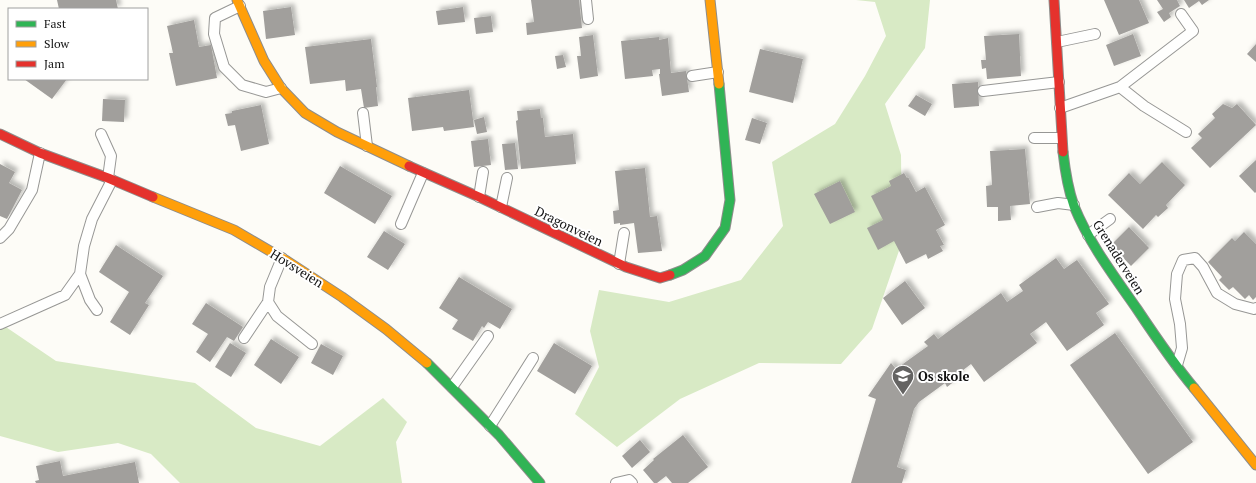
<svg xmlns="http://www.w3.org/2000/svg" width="1256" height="483" viewBox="0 0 1256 483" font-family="'PT Serif',serif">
  <defs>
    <filter id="shadow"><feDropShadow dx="3.5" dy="-3.5" stdDeviation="2" flood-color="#0004"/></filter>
  </defs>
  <rect width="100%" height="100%" fill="#fdfcf7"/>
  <path fill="#d8eac5" d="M856,0H930L925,48L885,104L901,155L902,242L872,329L841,364L759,363L680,399L617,447L575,414L599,367L590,331L599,290L669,302L741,280L783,226L772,162L835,124L865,76L886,36L875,2Z
    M0,323L56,361L195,383L256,428L320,446L383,398L407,422L396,442L402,483H180L151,454L118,443L58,452L0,436Z"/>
  <path fill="#a19f9c" filter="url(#shadow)" d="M57,0H116L118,9H59Z
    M531,0H579L582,28L527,35L526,23L534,22Z
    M1104,0H1139L1149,23L1119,35Z
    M1157,0H1177L1180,6L1169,13L1171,17L1164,22L1157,12L1163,9Z
    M1184,0H1209L1202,5L1199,1L1189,8Z
    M291,7L295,35L266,39L263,11Z
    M463,7L465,22L438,25L436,11Z
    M491,16L493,32L476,34L474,18Z
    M194,20L199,47L211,45L217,78L176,86L169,53H173L167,26Z
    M1019,34L1021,76L987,79L986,68L982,69L981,60H986L984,36Z
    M1133,34L1141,56L1114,66L1106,45Z
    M593,35L598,76L580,79L577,56H581L579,37Z
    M659,37V40L668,38L671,73L686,71L689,92L662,96L659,74H660V69L652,70L653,76L625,79L621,41Z
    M371,39L377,87H376L378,106L364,108L361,89L346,91L345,80L310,84L305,47Z
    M1256,44V62L1247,54Z
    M760,49L803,59L793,103L749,92Z
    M563,55L566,67L557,69L555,56Z
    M24,79H67L52,99Z
    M978,82L979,106L954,108L952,84Z
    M469,90L474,127L444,131L443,127L412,131L408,98Z
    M916,95L932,104L925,116L908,106Z
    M103,99L125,100L124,122L102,121Z
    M1223,104L1232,108L1237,104L1256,125L1210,168L1191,148L1202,138L1198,134L1215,118L1212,114Z
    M261,105L269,144L241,151L235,125L228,126L225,114L232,113V111Z
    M540,109L541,118H543L545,137L573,134L576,164L521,169L516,121L518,120L517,111Z
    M484,117L487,132L477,134L474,120Z
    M752,118L767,123L760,144L745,140Z
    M488,139L491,165L474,167L471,141Z
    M515,143L518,169L505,170L502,144Z
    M1025,149L1030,204L1010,206L1011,220L998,221V207H987L986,186L992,185L990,151Z
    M1256,160V192L1255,193L1239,176Z
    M1162,162L1185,185L1166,205L1168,208L1158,217L1156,215L1143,229L1108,195L1129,173L1140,184Z
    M0,164L15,172L9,183L22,190L7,219L0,216Z
    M340,166L392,196L375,224L324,193Z
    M645,168L650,217L657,216L662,251L638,253L634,223L620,225V223L614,224L613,211L619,210L615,171Z
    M904,173L907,178L908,177L916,192L925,187L945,225L936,230L944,245L940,246L943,251L928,259L926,254L906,264L894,241L878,250L867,228L883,220L871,196L891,186L889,181Z
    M840,181L855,212L830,224L814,194Z
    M1129,227L1149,248L1131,266L1111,245Z
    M384,231L405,244L388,270L367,257Z
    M1244,232L1256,244V297L1253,300L1249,295L1245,299L1233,287L1229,290L1219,280L1222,277L1208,262L1232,238L1235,241Z
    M116,245L163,276L145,303L149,305L130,335L110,322L129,292L99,272Z
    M1056,258L1064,269L1077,260L1109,304L1096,313L1104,325L1067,351L1046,322L1030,334L1037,343L984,382L971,364L958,374L960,377L947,387L945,383L919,402L914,409L897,467L906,470L902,483H851L876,399L868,396L891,363L896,369L928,346L924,342L934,334L938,339L1001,293L1007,302L1023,291L1019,285Z
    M459,277L512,309L500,329L488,322L484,328L482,326L473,341L452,329L458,320L439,308Z
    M905,281L925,308L902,325L883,298Z
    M206,303L243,327L234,341L227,337L210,362L196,352L208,334L192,324Z
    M1115,333L1193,442L1148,474L1070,365Z
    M271,339L299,357L281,384L254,365Z
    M230,343L246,353L231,377L215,367Z
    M554,343L592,366L575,394L537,371Z
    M321,344L343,356L333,375L311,363Z
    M683,435L708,467L688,483H672L666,476L657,483H654L643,470L654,460L653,459Z
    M640,440L650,452L632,468L622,456Z
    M60,461L63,476L135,462L139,483H36L35,481L39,480L36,466Z"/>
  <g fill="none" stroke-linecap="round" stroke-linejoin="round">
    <g stroke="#979795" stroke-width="12">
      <path id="lane" d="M586,0L588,19
        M240,6L215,18L214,34L224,67L242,85L266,92L281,88
        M1057,42L1095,34
        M692,76L718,72
        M1120,87L1144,106L1186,132
        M983,91L1059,82
        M1060,108L1120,87L1193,31L1181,14
        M363,113L367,146
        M101,134L111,156L108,178
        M1034,138H1061
        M479,197L483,172
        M501,207L507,178
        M1037,207L1058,203L1074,205
        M401,224L423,173
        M1088,235L1110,219
        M0,238L9,229L32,190L40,153
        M282,258L270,287L268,302L277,316L312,344
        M619,264L624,233
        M97,310L90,300L80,274L84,246L92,219L112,180
        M0,324L65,295L80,274
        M244,338L268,302
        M1177,365L1182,348L1180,324L1175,299L1177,274L1183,260L1195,258L1203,267L1217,293L1235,304L1254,309L1256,308
        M452,387L488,336
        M490,426L533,358
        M616,483L629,480L632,483"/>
    </g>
    <g stroke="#8e8d8b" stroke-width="11">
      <path id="fast" d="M1063,152C1065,170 1068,189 1074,206C1089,243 1114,276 1137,309C1155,336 1173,363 1194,388
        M670,275L683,270L705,256L725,228L730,200L719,84
        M427,363L499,435L540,483"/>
    </g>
    <g stroke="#8e8d8b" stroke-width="11">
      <path id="slow" d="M237,0L264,61L281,88L305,113L337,132L409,166
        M710,0L719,84
        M153,197L234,230L287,261L342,297L386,329L427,363
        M1194,388L1256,465"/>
    </g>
    <g stroke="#8e8d8b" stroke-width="11">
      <path id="jam" d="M1054,0L1063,152
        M0,134L40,153L108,178L153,197
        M409,166L479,197L626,267L660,278L670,275"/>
    </g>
    <use href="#lane" stroke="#fffffe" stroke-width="10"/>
    <use href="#fast" stroke="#30b455" stroke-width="9"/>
    <use href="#slow" stroke="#ff9f0a" stroke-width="9"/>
    <use href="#jam" stroke="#e5322d" stroke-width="9"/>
  </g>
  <defs>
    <g id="school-pin" transform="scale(1.15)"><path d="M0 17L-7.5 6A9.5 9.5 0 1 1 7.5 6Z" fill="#646362" stroke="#fff"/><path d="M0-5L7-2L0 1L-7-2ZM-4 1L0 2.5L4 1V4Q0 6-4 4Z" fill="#fff"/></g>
  </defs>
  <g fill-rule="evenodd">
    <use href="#school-pin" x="903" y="376"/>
  </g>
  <g text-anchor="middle" stroke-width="4" stroke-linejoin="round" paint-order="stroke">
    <g font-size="13" fill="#111" stroke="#fff">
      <text transform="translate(569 226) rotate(26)" y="5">Dragonveien</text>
      <text transform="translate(1119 257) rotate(58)" y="5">Grenaderveien</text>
      <text transform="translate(297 268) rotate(32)" y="5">Hovsveien</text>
    </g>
    <g font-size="13" font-weight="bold" fill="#111" stroke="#fff" text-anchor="start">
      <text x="918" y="381">Os skole</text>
    </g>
  </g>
  <rect x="8" y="8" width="140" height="72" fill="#ffffff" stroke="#a0a0a0"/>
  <rect x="16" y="21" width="20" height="6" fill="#30b455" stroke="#a0a0a0"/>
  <text x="44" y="28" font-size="12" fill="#111111">Fast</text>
  <rect x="16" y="41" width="20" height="6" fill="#ff9f0a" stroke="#a0a0a0"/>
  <text x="44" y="48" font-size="12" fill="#111111">Slow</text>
  <rect x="16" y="61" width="20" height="6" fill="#e5322d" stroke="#a0a0a0"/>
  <text x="44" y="68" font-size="12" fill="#111111">Jam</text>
</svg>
